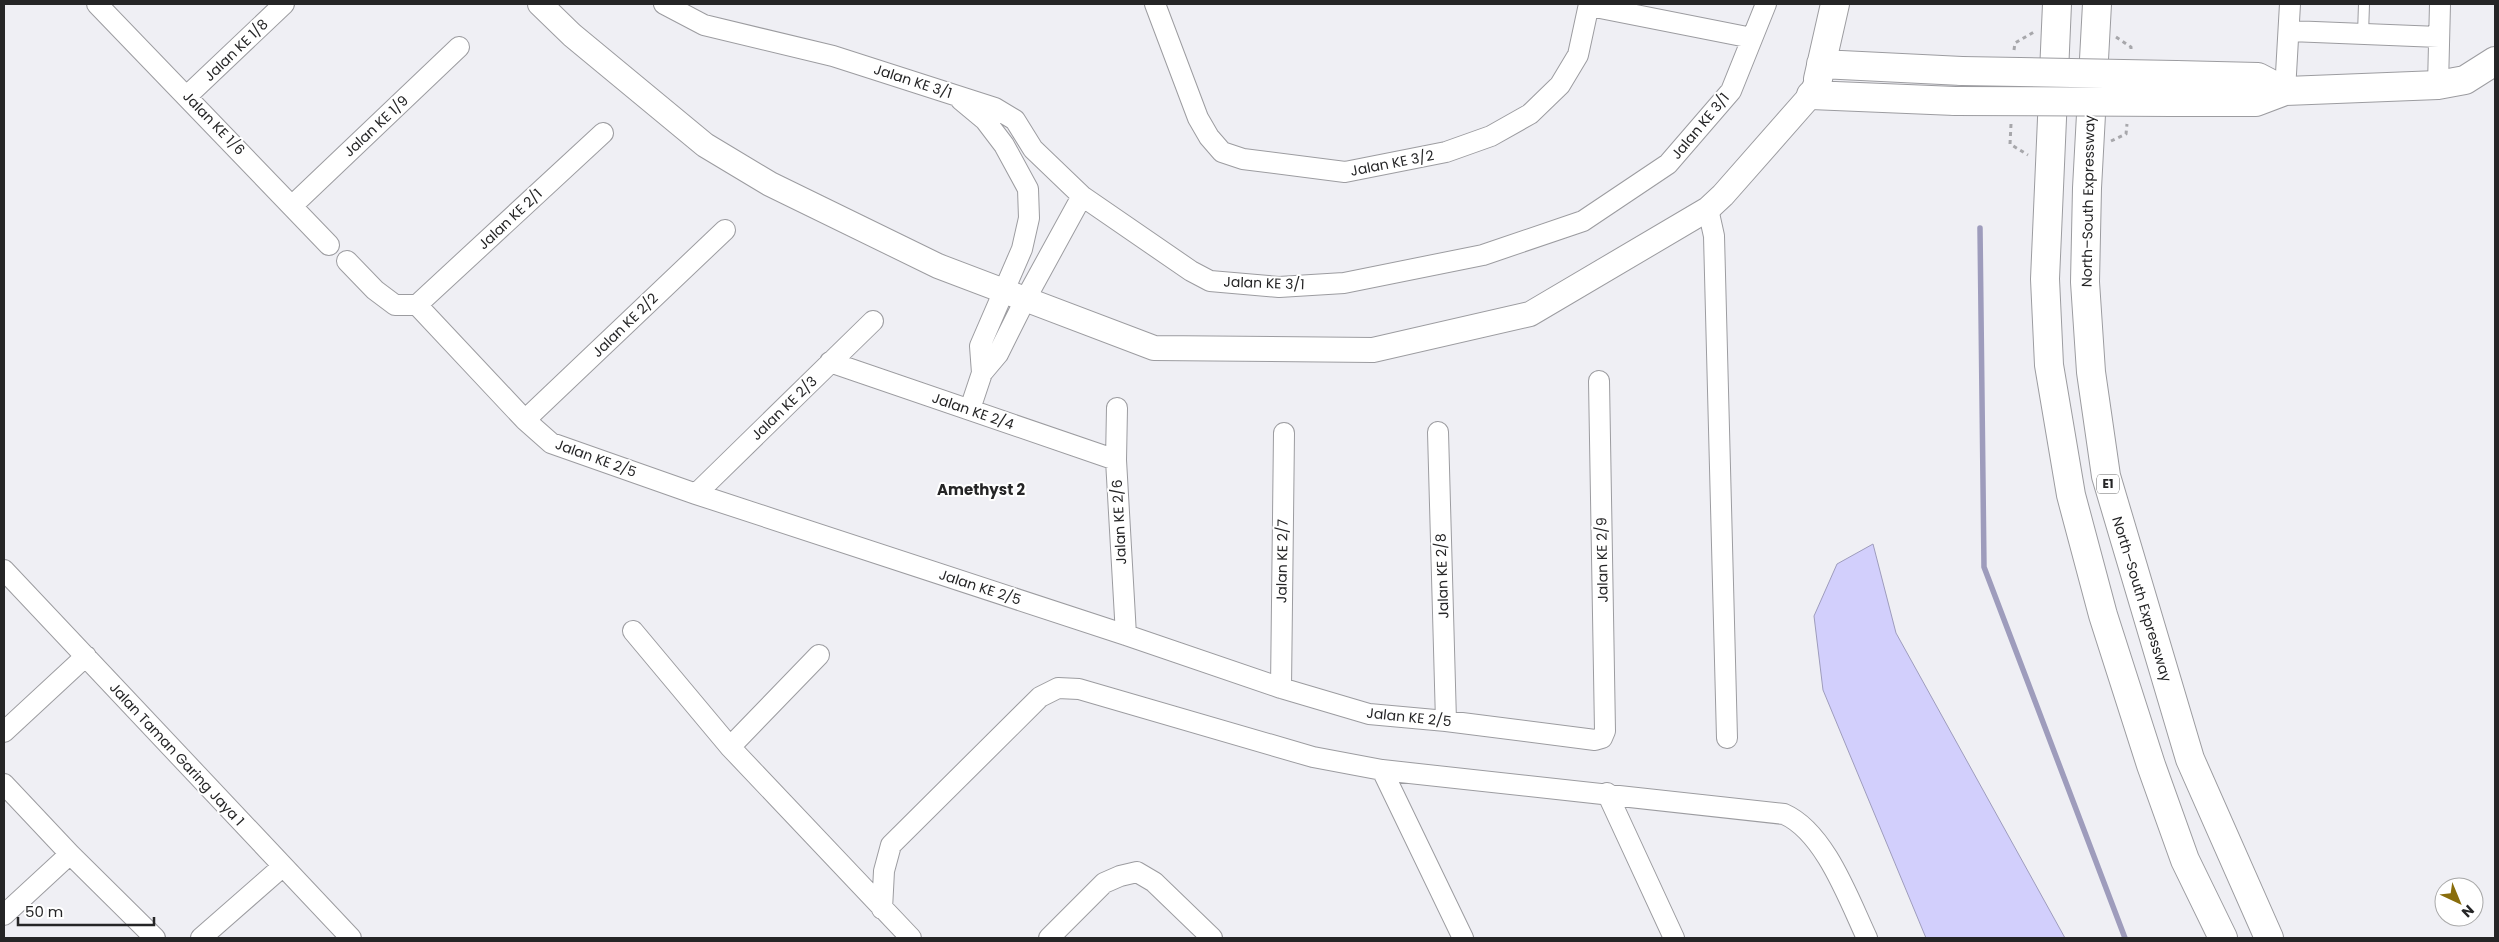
<svg xmlns="http://www.w3.org/2000/svg" width="2499" height="942" viewBox="0 0 2499 942" font-family="Poppins,sans-serif">
  <rect width="100%" height="100%" fill="#efeff4"/>
  <path fill="#d2cffc" stroke="#9e9cbc" d="M1873,544L1896,633L2065,938H1926L1823,690L1814,616L1837,564Z"/>
  <g fill="none" stroke-linecap="round" stroke-linejoin="round">
    <path stroke="#9e9cbc" stroke-width="5.5" d="M1980,228L1984,567L2125,938"/>
    <g stroke="#9c9ca0" stroke-width="12">
      <path id="service" d="M2363,34L2364,4"/>
    </g>
    <g stroke="#9c9ca0" stroke-width="22">
      <path id="minor" d="M97,4L329,245
        M664,4L704,25L833,56L995,108L1015,120L1033,149L1082,196L1191,271L1210,281L1279,287L1344,283L1483,255L1583,221L1668,164L1731,91L1766,4
        M1155,4L1198,118L1209,137L1222,152L1243,159L1345,172L1446,152L1491,136L1530,114L1560,85L1578,55L1589,4
        M1590,6L1752,38
        M2290,31L2439,37
        M2438,85L2440,4
        M2285,91L2290,4
        M187,96L284,4
        M961,100L985,120L1004,145L1028,189L1029,218L1022,249L980,346L982,373L970,409
        M293,205L459,47
        M1708,209L1714,236L1727,738
        M347,261L375,290L395,305H417
        M417,305L525,420L551,443L696,494L1126,635L1281,688L1369,714L1446,721L1595,740L1602,738L1605,731L1599,381
        M417,305L603,133
        M830,362L1116,460
        M982,373L998,354L1025,300L1082,196
        M1117,408L1116,460L1126,635
        M525,420L725,230
        M1438,432L1446,721
        M696,494L873,321
        M4,570L351,938
        M633,631L730,747L911,938
        M1281,688L1284,433
        M4,732L86,656
        M730,747L819,655
        M1382,770L1463,938
        M4,784L70,854L155,938
        M1607,793L1674,938
        M882,909L884,871L891,845L1040,697L1058,688L1079,689L1313,757L1382,770L1784,814C1825,832 1849,900 1867,938
        M4,915L70,854
        M201,938L282,867
        M1049,938L1104,883L1120,876L1137,872L1154,882L1212,938"/>
    </g>
    <g stroke="#9c9ca0" stroke-width="26">
      <path id="tertiary" d="M540,4L572,35L705,145L770,184L938,266L1154,348L1373,350L1530,314L1708,209L1723,195L1811,95L1818,79"/>
    </g>
    <g stroke="#9c9ca0" stroke-width="30">
      <path id="secondary" d="M1821,64L1962,71
        M2176,75L2258,77L2285,91
        M1818,79L1835,4
        M1811,95L1955,101
        M2173,102H2256L2285,91L2438,85L2465,80L2495,61"/>
    </g>
    <g stroke="#9c9ca0" stroke-width="30">
      <path id="motorway" d="M2057,4L2045,279L2049,365L2071,495L2103,615L2151,765L2185,860L2223,938
        M2097,4L2087,188L2085,282L2091,372L2106,476L2190,759L2269,938"/>
    </g>
    <path stroke="#a7a7ab" stroke-width="3" stroke-dasharray="4 4" stroke-linecap="butt" d="M2116,37L2131,47V53
      M2014,50L2015,43L2034,32
      M2011,124L2010,144L2028,155
      M2111,141L2126,134L2127,124"/>
    <use href="#service" stroke="#fff" stroke-width="10"/>
    <use href="#minor" stroke="#fff" stroke-width="20"/>
    <use href="#tertiary" stroke="#fff" stroke-width="24"/>
    <use href="#secondary" stroke="#fff" stroke-width="28"/>
    <use href="#motorway" stroke="#fff" stroke-width="28"/>
    <g stroke="#9c9ca0" stroke-width="30" stroke-linecap="butt">
      <path id="secondary-bridge" d="M1962,71L2176,75
        M1955,101L2173,102"/>
    </g>
    <use href="#secondary-bridge" stroke="#fff" stroke-width="28"/>
  </g>
  <g text-anchor="middle" stroke-width="4" stroke-linejoin="round" paint-order="stroke">
    <rect fill="#fff" stroke="#666667" stroke-width="1" x="2097" y="474.5" width="22" height="19" rx="4"/>
    <g font-size="12" font-weight="bold" fill="#252526">
      <text x="2108" y="488">E1</text>
    </g>
    <g font-size="14" fill="#252526" stroke="#fff">
      <text transform="translate(236 50) rotate(-44)" y="5">Jalan KE 1/8</text>
      <text transform="translate(913 81) rotate(18)" y="5">Jalan KE 3/1</text>
      <text transform="translate(214 123) rotate(46)" y="5">Jalan KE 1/6</text>
      <text transform="translate(376 126) rotate(-43)" y="5">Jalan KE 1/9</text>
      <text transform="translate(1700 126) rotate(-50)" y="5">Jalan KE 3/1</text>
      <text transform="translate(1392 163) rotate(-11)" y="5">Jalan KE 3/2</text>
      <text transform="translate(2088 201) rotate(-89)" y="5">North–South Expressway</text>
      <text transform="translate(510 219) rotate(-43)" y="5">Jalan KE 2/1</text>
      <text transform="translate(1264 283) rotate(2)" y="5">Jalan KE 3/1</text>
      <text transform="translate(625 325) rotate(-44)" y="5">Jalan KE 2/2</text>
      <text transform="translate(784 408) rotate(-44)" y="5">Jalan KE 2/3</text>
      <text transform="translate(973 411) rotate(19)" y="5">Jalan KE 2/4</text>
      <text transform="translate(596 458) rotate(20)" y="5">Jalan KE 2/5</text>
      <text transform="translate(1119 522) rotate(-93)" y="5">Jalan KE 2/6</text>
      <text transform="translate(1602 560) rotate(-91)" y="5">Jalan KE 2/9</text>
      <text transform="translate(1282 561) rotate(-89)" y="5">Jalan KE 2/7</text>
      <text transform="translate(1442 576) rotate(-92)" y="5">Jalan KE 2/8</text>
      <text transform="translate(980 587) rotate(18)" y="5">Jalan KE 2/5</text>
      <text transform="translate(2142 599) rotate(73)" y="5">North–South Expressway</text>
      <text transform="translate(1409 717) rotate(6)" y="5">Jalan KE 2/5</text>
      <text transform="translate(177 754) rotate(47)" y="5">Jalan Taman Garing Jaya 1</text>
    </g>
    <g font-size="15" font-weight="bold" fill="#252526" stroke="#fff">
      <text x="981" y="495">Amethyst 2</text>
    </g>
  </g>
  <rect width="2499" height="942" fill="none" stroke="#252526" stroke-width="10"/>
  <g transform="translate(2459 902) rotate(136)"><circle r="24" fill="#ffffff" stroke="#a8a8a8"/>
  <path d="M0-4L9 19L0 12L-9 19Z" fill="#896d0c"/>
  <text y="-8" font-size="14" font-weight="bold" text-anchor="middle" fill="#252526">N</text>
  </g>
  <path d="M18 917v8h136v-8" fill="none" stroke="#252526" stroke-width="2.5"/>
  <text x="25" y="917" font-size="15" fill="#252526" stroke="#ffffff" stroke-width="4" paint-order="stroke">50 m</text>
</svg>
